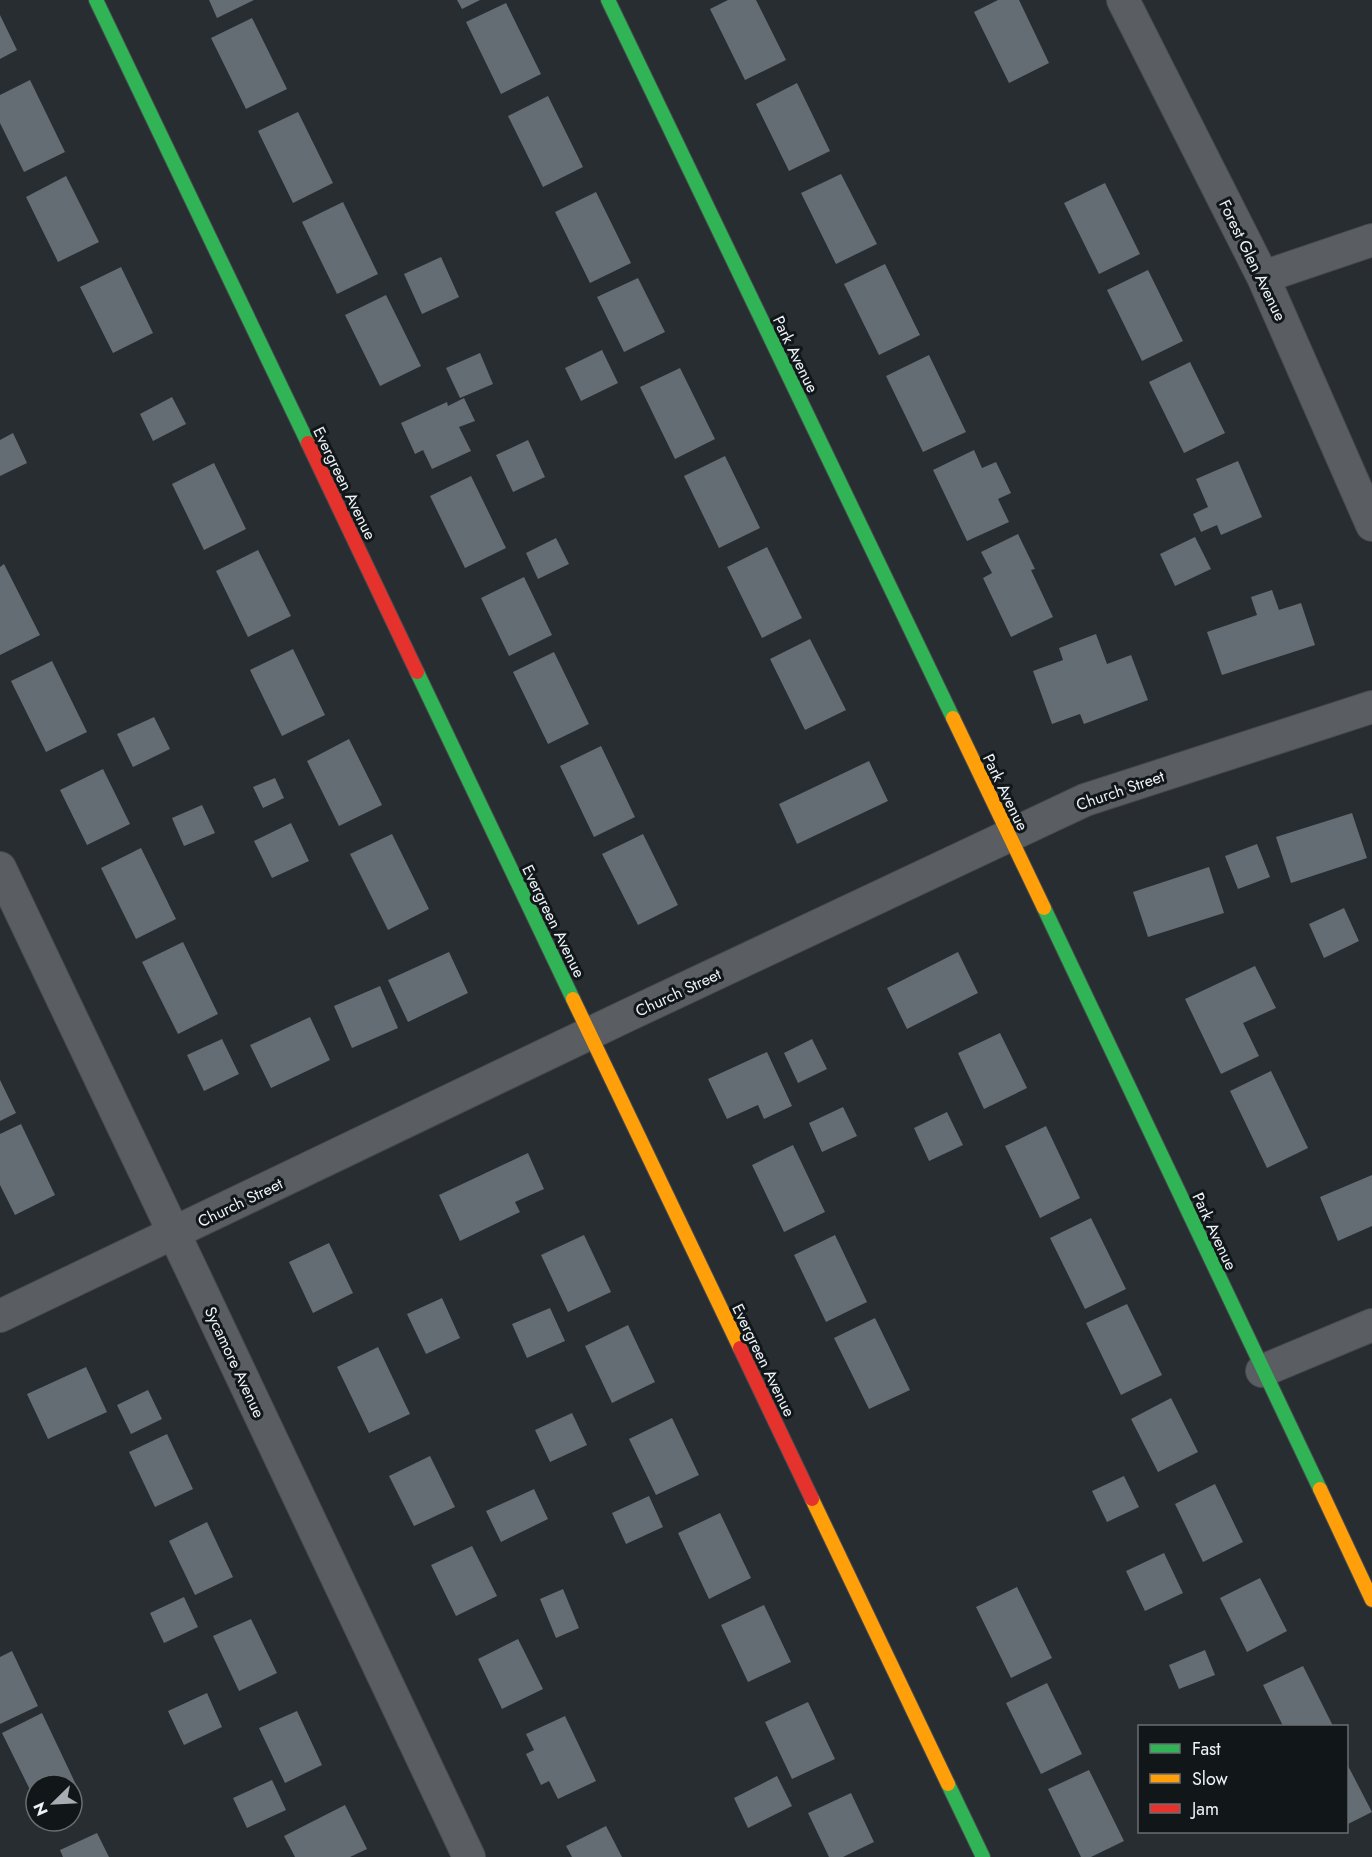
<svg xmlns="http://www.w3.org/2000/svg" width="1372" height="1857" viewBox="0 0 1372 1857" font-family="Jost,sans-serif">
  <rect width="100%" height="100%" fill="#282d32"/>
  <path fill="#646d74" d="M209,0H254L217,18Z
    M457,0H480L462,9Z
    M728,0H756L786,60L745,80L710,9Z
    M998,0H1019L1049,63L1009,83L974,12Z
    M506,3L541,74L501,94L466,22Z
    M0,15L17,50L0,59Z
    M252,18L287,89L246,109L211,38Z
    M30,80L65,152L24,172L0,123V95Z
    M797,83L830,151L789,171L756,104Z
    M548,96L583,167L543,187L508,116Z
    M298,112L333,183L293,203L258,131Z
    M841,174L877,244L836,264L801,193Z
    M66,176L99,242L58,262L26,197Z
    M1105,183L1140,254L1099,274L1064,203Z
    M596,192L631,263L590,283L555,212Z
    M343,202L378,274L337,294L302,222Z
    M441,257L459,297L422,314L404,274Z
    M885,264L920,335L879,355L844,284Z
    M121,267L153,333L113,353L80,287Z
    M1148,270L1183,341L1142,361L1107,290Z
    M638,278L665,332L624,352L597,297Z
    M386,295L421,366L380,386L345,315Z
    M602,350L618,383L581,401L565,368Z
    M480,353L493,384L460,398L446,368Z
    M929,355L966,432L923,452L886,376Z
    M1190,362L1225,433L1184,453L1149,382Z
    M680,368L715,439L675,459L640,387Z
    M172,397L186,424L153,441L140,414Z
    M464,398L475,421L459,427L471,451L432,469L423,450L415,454L401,423L447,402L448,406Z
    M13,433L27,463L0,476V440Z
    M528,440L545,477L513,492L496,455Z
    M974,450L982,468L996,462L1011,493L998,499L1009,522L967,541L933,470Z
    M725,456L760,528L719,548L684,476Z
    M1238,461L1262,517L1221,535L1217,525L1201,532L1193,514L1208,507L1196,479Z
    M214,463L246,529L204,550L172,484Z
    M471,476L506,548L465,568L430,496Z
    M1018,534L1035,569L1031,570L1053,617L1011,637L983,578L992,573L981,552Z
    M1195,537L1211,569L1175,586L1160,554Z
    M556,538L569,564L538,579L526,553Z
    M767,547L802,618L762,638L727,567Z
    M258,550L291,616L248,637L216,571Z
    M4,564L40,635L0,655V567Z
    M524,577L552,635L509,656L481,598Z
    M1272,590L1279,610L1301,603L1315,645L1222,675L1207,632L1257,615L1251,597Z
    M1096,634L1107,664L1131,655L1148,700L1084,724L1080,714L1052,724L1033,671L1063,660L1059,648Z
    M810,639L846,710L805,730L770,659Z
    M293,649L325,715L282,736L250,670Z
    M554,652L589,724L548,744L513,672Z
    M52,661L87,732L46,752L11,681Z
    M154,717L170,749L133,767L117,734Z
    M349,739L382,805L339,826L307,761Z
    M601,746L635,817L594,837L560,766Z
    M869,761L888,801L797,844L779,804Z
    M103,769L130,824L87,845L60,790Z
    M275,778L284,798L263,808L253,787Z
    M202,805L215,833L184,846L172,818Z
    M1352,813L1367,858L1291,883L1276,837Z
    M291,823L309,861L272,878L254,841Z
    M392,834L429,909L388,930L350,854Z
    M643,834L678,905L638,925L602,854Z
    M1257,844L1270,877L1238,889L1225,856Z
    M141,848L176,919L136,939L101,868Z
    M1209,867L1224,913L1148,937L1133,892Z
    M1344,908L1359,941L1324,958L1309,924Z
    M183,942L218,1014L178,1034L142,962Z
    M449,952L468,993L408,1022L388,980Z
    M958,952L978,993L907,1029L887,988Z
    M1255,966L1276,1008L1243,1023L1259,1056L1221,1074L1185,999Z
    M380,986L398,1028L352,1048L334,1006Z
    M310,1017L330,1060L271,1088L250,1045Z
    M1000,1033L1027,1088L984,1109L958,1053Z
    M222,1039L239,1074L204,1091L187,1055Z
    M812,1039L827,1069L798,1083L784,1053Z
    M767,1052L792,1106L764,1119L758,1105L727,1119L708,1079Z
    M1271,1071L1308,1148L1267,1168L1230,1091Z
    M0,1080L16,1113L0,1121Z
    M843,1107L857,1136L822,1152L809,1123Z
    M947,1112L963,1145L929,1161L914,1128Z
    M21,1124L55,1195L15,1215L0,1185V1134Z
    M1046,1126L1080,1198L1040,1218L1005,1146Z
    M793,1145L825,1212L784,1232L752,1165Z
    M528,1153L544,1189L515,1202L520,1212L460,1241L439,1195Z
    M1372,1175V1226L1338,1241L1320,1197Z
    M1091,1218L1126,1289L1085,1309L1050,1238Z
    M584,1235L611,1292L568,1312L541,1255Z
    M835,1235L867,1302L826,1322L794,1255Z
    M329,1243L353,1293L313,1313L289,1262Z
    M442,1298L460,1338L426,1354L407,1314Z
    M1127,1304L1162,1375L1121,1395L1086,1323Z
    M550,1308L565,1341L527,1358L512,1324Z
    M875,1318L910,1390L869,1409L834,1338Z
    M628,1325L655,1382L612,1403L585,1346Z
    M378,1347L410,1414L369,1433L337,1367Z
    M86,1367L107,1412L48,1439L27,1394Z
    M148,1390L162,1419L131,1434L117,1405Z
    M1171,1398L1198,1452L1158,1472L1131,1419Z
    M572,1413L587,1445L550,1462L535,1430Z
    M672,1418L699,1475L656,1495L629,1439Z
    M167,1434L193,1489L155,1507L129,1452Z
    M430,1456L455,1507L414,1526L389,1476Z
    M1124,1476L1139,1507L1107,1522L1092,1491Z
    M1215,1484L1243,1542L1203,1562L1175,1504Z
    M534,1489L548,1519L501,1542L486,1511Z
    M649,1496L663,1527L626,1544L612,1513Z
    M720,1513L751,1578L709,1599L678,1533Z
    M207,1522L233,1577L195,1595L169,1541Z
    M472,1546L497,1596L456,1616L431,1565Z
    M1164,1553L1183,1593L1145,1611L1126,1571Z
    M1260,1578L1287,1631L1247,1652L1220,1598Z
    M1017,1587L1052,1658L1011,1678L976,1607Z
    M563,1589L579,1628L556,1638L540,1599Z
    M184,1597L198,1627L164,1643L150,1613Z
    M764,1605L791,1662L748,1682L721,1625Z
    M251,1619L277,1673L239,1691L213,1636Z
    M518,1639L543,1689L502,1709L478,1659Z
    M1205,1650L1215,1675L1179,1689L1169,1665Z
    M12,1651L38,1706L0,1724V1657Z
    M1303,1666L1333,1726H1283L1263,1685Z
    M1047,1683L1082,1754L1041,1774L1006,1703Z
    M207,1693L222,1727L184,1745L168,1711Z
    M808,1702L835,1759L792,1779L765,1722Z
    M297,1711L322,1765L285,1783L259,1728Z
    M42,1713L80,1793L72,1797V1785H36V1802L2,1733Z
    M565,1716L596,1781L558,1799L549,1781L541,1785L526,1754L534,1750L526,1734Z
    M1346,1762L1372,1812L1346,1825Z
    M1089,1770L1124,1841L1091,1857H1081L1048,1789Z
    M777,1776L792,1806L748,1828L734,1798Z
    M272,1780L286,1810L247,1828L233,1798Z
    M851,1793L874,1842L843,1857H829L808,1813Z
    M345,1805L367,1849L350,1857H295L284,1836Z
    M606,1826L622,1857H572L566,1846Z
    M97,1833L109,1857H63L60,1850Z"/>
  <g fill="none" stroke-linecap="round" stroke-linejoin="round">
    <g stroke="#464a4e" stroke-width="34">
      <path id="street" d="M1123,0L1263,277L1372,525
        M1263,277L1372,240
        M0,868L192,1271L469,1857
        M0,1316L626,1016L1085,800L1372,707
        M1262,1371L1372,1325"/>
    </g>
    <g stroke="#464a4e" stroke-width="16">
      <path id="fast" d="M96,0L308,443
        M608,0L953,718
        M417,672L573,999
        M1044,908L1320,1489
        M948,1784L983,1857"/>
    </g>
    <g stroke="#464a4e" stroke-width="16">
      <path id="slow" d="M953,718L1044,908
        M573,999L740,1348
        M1320,1489L1372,1600
        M812,1499L948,1784"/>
    </g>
    <g stroke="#464a4e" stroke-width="16">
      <path id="jam" d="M308,443L417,672
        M740,1348L812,1499"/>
    </g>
    <use href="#street" stroke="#5a5e62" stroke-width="32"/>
    <use href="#fast" stroke="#30b455" stroke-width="14"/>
    <use href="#slow" stroke="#ff9f0a" stroke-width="14"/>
    <use href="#jam" stroke="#e5322d" stroke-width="14"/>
  </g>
  <g text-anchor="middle" stroke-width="6" stroke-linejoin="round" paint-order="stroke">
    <g font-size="16" fill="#ecf3f8" stroke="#111619">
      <text transform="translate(1253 260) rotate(64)" y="6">Forest Glen Avenue</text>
      <text transform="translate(796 354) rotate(64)" y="6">Park Avenue</text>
      <text transform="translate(345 483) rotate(64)" y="6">Evergreen Avenue</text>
      <text transform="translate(1120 790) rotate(-19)" y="6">Church Street</text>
      <text transform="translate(1006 792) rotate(64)" y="6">Park Avenue</text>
      <text transform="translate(554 921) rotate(64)" y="6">Evergreen Avenue</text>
      <text transform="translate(678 992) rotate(-25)" y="6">Church Street</text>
      <text transform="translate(240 1202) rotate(-26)" y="6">Church Street</text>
      <text transform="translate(1215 1231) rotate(65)" y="6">Park Avenue</text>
      <text transform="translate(764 1360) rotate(64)" y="6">Evergreen Avenue</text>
      <text transform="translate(235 1362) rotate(65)" y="6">Sycamore Avenue</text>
    </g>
  </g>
  <rect x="1138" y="1725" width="210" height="108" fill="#111619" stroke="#696e72" stroke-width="1.5"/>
  <rect x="1150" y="1744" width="30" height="9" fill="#30b455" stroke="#696e72" stroke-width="1.5"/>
  <text x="1192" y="1755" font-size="18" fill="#ecf3f8">Fast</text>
  <rect x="1150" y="1774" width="30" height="9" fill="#ff9f0a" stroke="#696e72" stroke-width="1.5"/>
  <text x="1192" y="1785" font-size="18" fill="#ecf3f8">Slow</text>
  <rect x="1150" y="1804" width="30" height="9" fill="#e5322d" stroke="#696e72" stroke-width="1.5"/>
  <text x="1192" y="1815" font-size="18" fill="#ecf3f8">Jam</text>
  <g transform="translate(54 1803) rotate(246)"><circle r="28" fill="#111619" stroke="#696e72" stroke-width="1.5"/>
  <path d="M0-4.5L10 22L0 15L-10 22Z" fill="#a7aeb3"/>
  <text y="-9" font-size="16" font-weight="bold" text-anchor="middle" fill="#ecf3f8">N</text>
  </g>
</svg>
